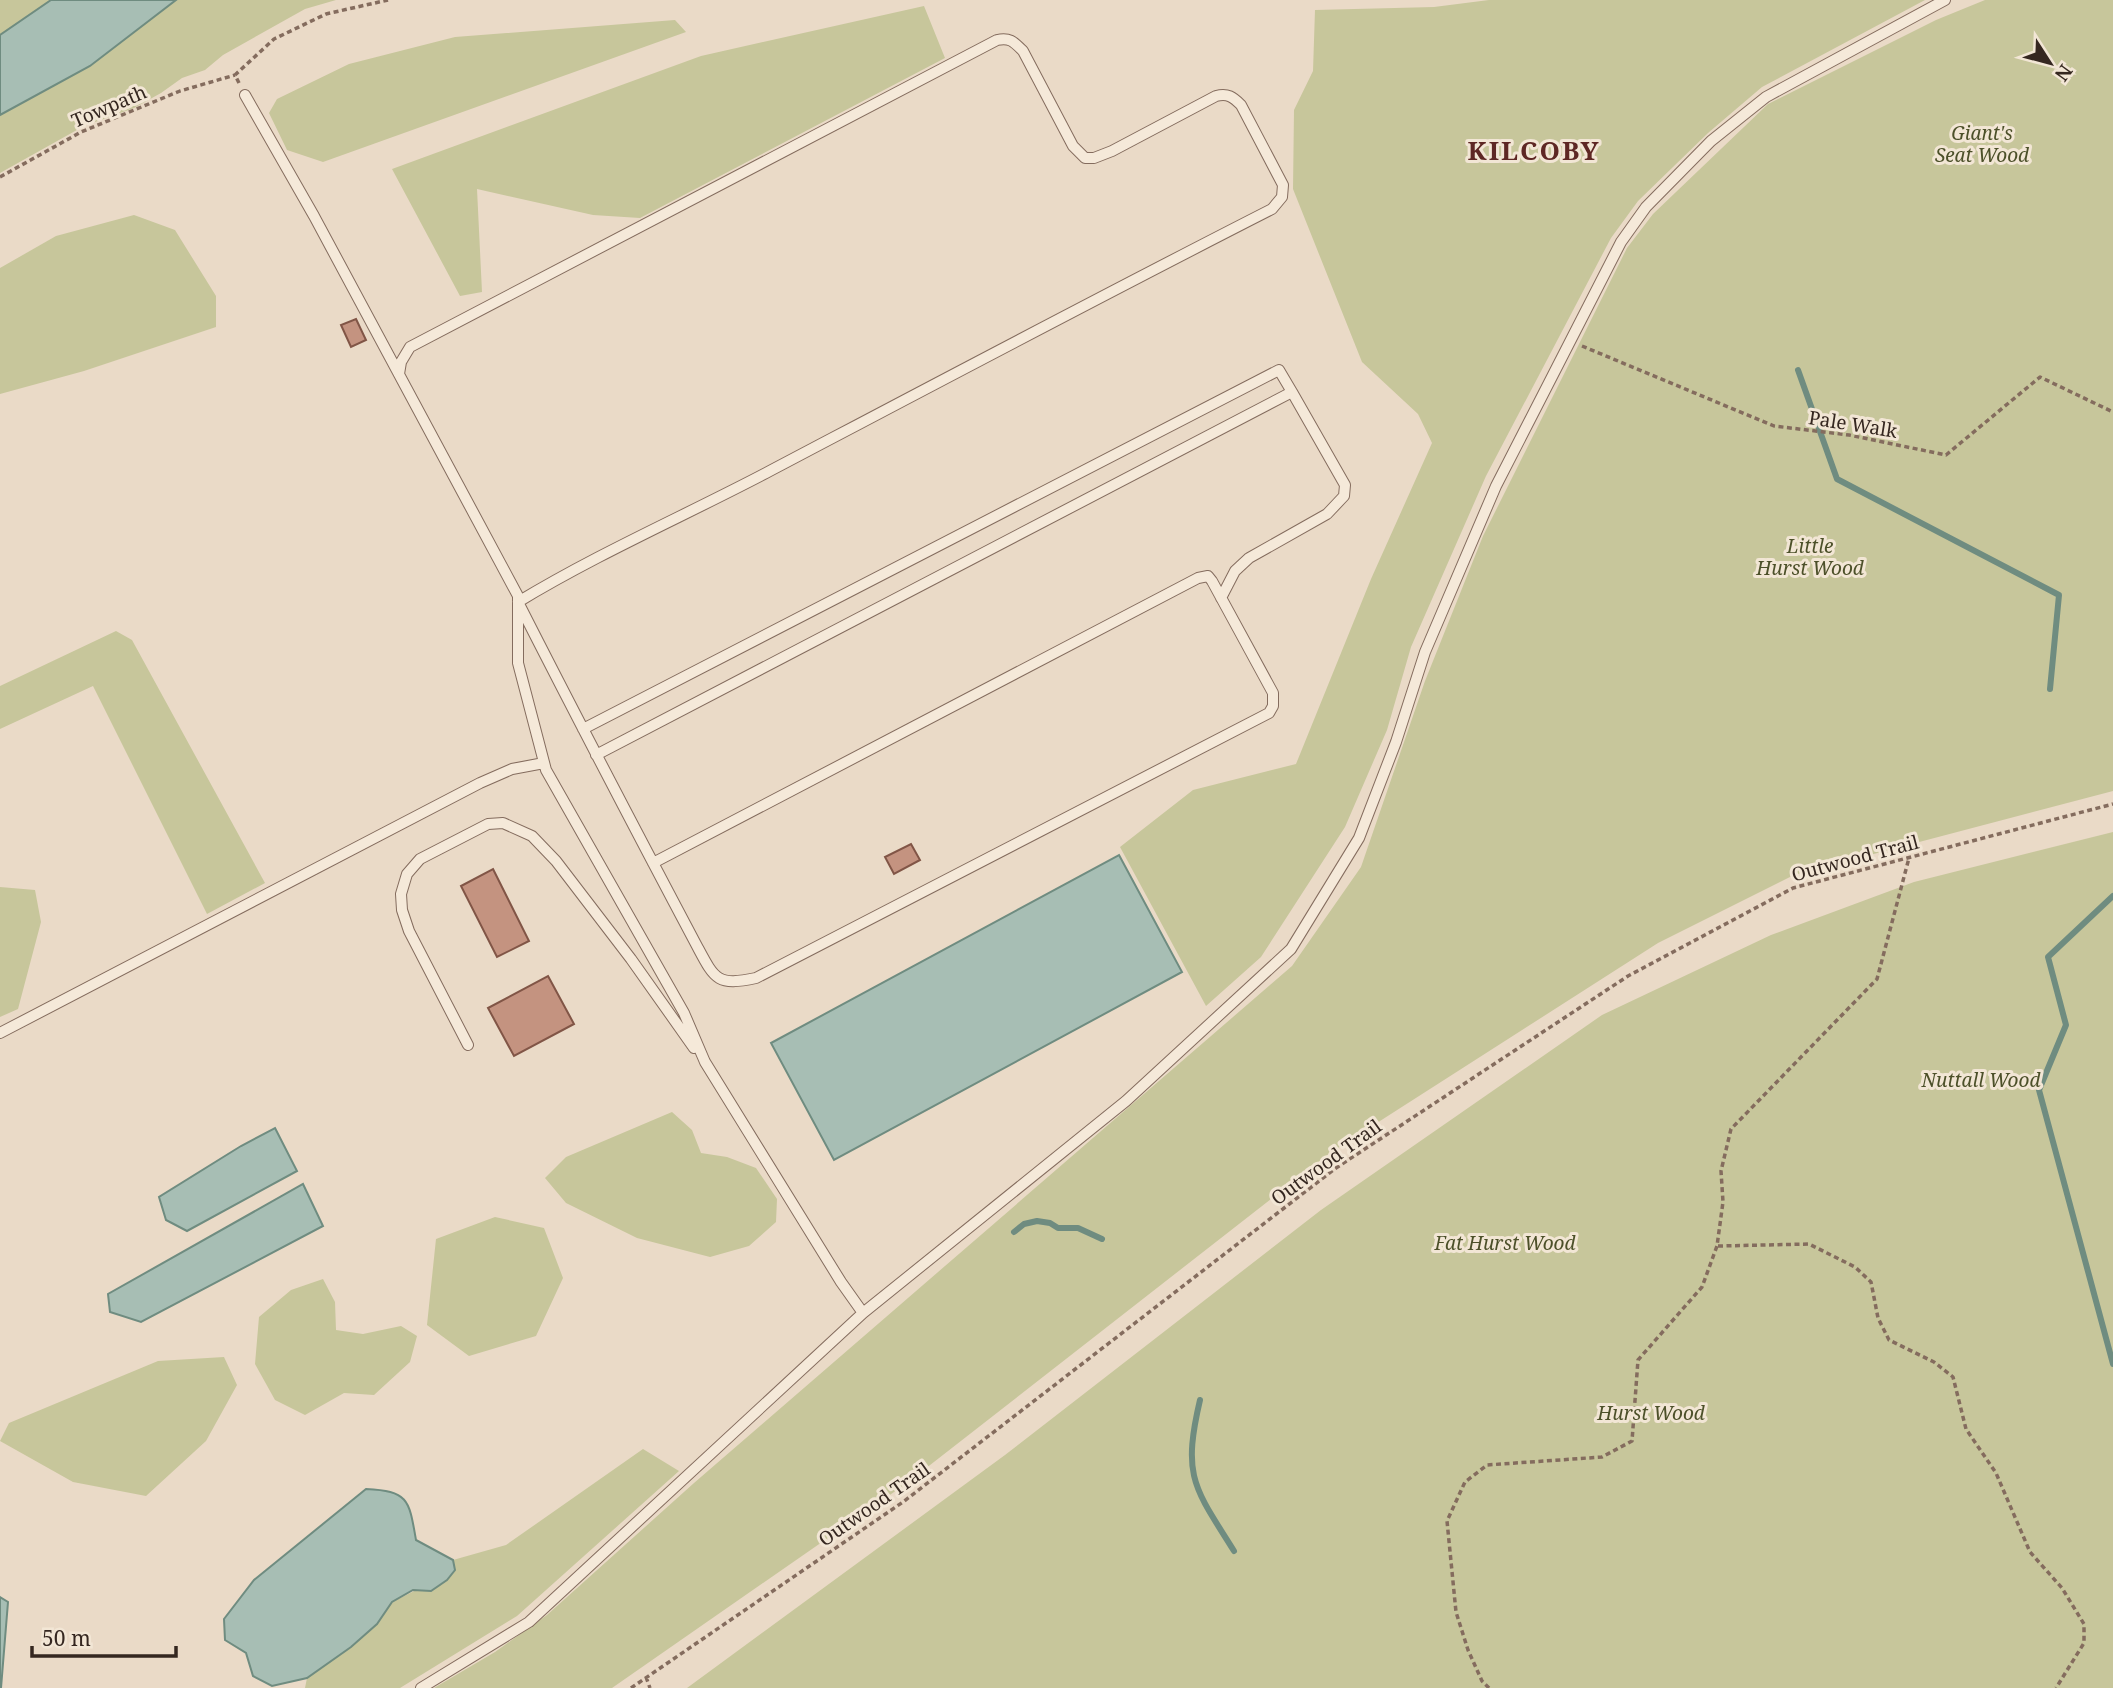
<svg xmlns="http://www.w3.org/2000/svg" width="2113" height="1688" viewBox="0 0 2113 1688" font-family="'Noto Serif',serif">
  <rect width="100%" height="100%" fill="#eadac7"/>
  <path fill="#c7c69b" d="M0,0H51L0,35Z
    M176,0H336L305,9L223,55L205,70L182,78L161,93L134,108L84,126L0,173V115L90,66Z
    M1489,0H1925L1762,87L1708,133L1638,201L1611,238L1486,476L1411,647L1387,730L1345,827L1261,957L1206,1006L1120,847L1193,790L1296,764L1371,579L1432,443L1418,414L1362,362L1293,189L1294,110L1313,71L1315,10L1434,7Z
    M1985,0H2113V791L1794,875L1658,943L1330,1153L907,1483L612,1688H434L495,1652L547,1615L694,1483L1292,966L1361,867L1425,681L1483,536L1627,248L1653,214L1768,104L1936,20Z
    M924,6L945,58L640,218L593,215L477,189L482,292L460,296L392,169L701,56Z
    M675,20L686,32L323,162L287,150L269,113L277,99L349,64L455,37Z
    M134,215L175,230L216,296V327L84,371L0,394V268L56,236Z
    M116,631L132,640L265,883L207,914L93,686L0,729V686Z
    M2113,832V1688H687L1005,1455L1321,1210L1602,1015L1771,935L1914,882Z
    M0,887L35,890L41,922L18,1009L0,1017Z
    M672,1112L692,1130L701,1153L727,1157L756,1168L777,1199L776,1222L749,1246L710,1257L637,1238L566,1203L545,1178L566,1157Z
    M495,1217L544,1228L563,1278L536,1336L469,1356L427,1325L436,1239Z
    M323,1279L335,1302L336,1330L363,1334L401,1326L417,1336L410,1362L374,1395L344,1393L305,1415L275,1400L255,1364L259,1317L291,1290Z
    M224,1357L237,1385L206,1441L146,1496L73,1482L0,1441L9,1423L158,1361Z
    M643,1449L679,1471L517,1616L400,1688H305L307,1678L351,1647L377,1624L392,1602L455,1571L453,1560L506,1545Z"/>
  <path fill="#a7beb4" stroke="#6f8c80" stroke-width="2" d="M51,0H176L90,66L0,115V35Z
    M1119,855L1182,972L834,1160L771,1043Z
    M275,1128L297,1171L187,1231L166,1220L159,1197L241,1146Z
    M303,1184L323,1226L141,1322L110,1312L108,1294Z
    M366,1489C409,1491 409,1500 416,1540L453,1560L455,1570L447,1580L431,1591L413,1590L392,1602L377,1624L351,1647L307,1678L272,1686L253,1676L246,1653L225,1640L224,1619L254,1580Z
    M0,1597L8,1602L1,1688H0Z"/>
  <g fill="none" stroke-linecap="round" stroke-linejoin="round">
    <path stroke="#6f8c80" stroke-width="6" d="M1798,370L1837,479L2059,595L2050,689
      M2113,896L2048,957L2066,1025L2039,1090L2113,1364
      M1014,1232L1024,1224L1037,1221L1050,1223L1058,1228H1078L1102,1239
      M1200,1400C1182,1477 1194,1487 1234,1551"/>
  </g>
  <path fill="#c49380" stroke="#815546" stroke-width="2" d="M356,319L366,340L351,347L341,325Z
    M911,844L920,860L894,874L885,857Z
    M493,869L529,941L497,957L461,886Z
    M548,976L574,1024L514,1056L488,1008Z"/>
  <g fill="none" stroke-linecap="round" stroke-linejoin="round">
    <g stroke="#846c5e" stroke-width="12">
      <path id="service" d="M245,95L314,216L518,596V663L546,770L684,1013L705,1062L841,1282L863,1313
        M399,374L401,362L410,347L997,40C1010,37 1014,42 1023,51L1073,146L1085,158H1094L1112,151L1216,96C1228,93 1233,97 1241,105L1283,185L1282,197L1272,209C1103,295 935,384 766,473C684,516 597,554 518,602C577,718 637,833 698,948C715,980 718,986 756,978L1269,713L1273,706V693L1212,581L1208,576L1198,578L653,863
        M583,729L1279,370L1292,392
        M596,755L1292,392L1345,485L1344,496L1327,514L1249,558L1235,571L1221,598
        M0,1033L480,783L512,769L544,763
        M468,1045L409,931L402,910L401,894L407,874L420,859L488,824L503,823L532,836L556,861L631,959L694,1048
        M421,1688L529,1622L863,1313L1126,1101L1291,949L1359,838L1396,742L1425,652L1496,486L1621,242L1646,207L1711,141L1766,97L1945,0"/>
    </g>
    <path stroke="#846c5e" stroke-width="3.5" stroke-dasharray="5 3.5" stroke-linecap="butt" d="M239,83L235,75L274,39L326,14L388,0
      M0,177L81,132L180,91L235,75
      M1582,346L1774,426L1849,435L1946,455L2040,377L2113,412
      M1718,1246L1809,1244L1855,1267L1871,1282L1878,1318L1889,1340L1934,1362L1953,1377L1966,1429L1996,1473L2030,1552L2062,1588L2084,1624V1643L2056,1688
      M646,1677L650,1688
      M631,1688L903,1502L1336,1168L1628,976L1793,888L2113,804
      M1489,1688L1482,1681L1468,1650L1456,1612L1447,1521L1465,1482L1487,1465L1602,1457L1632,1441L1638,1360L1702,1287L1717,1246L1723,1202L1721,1171L1731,1129L1877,979L1909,858"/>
    <use href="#service" stroke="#f5e9d9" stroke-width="10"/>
  </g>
  <g text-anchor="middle" stroke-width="6" stroke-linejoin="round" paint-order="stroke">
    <g font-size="19" fill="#352720" stroke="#f2e6d5">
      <text transform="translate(109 106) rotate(-23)" y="7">Towpath</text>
      <text transform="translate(1853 424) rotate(9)" y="7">Pale Walk</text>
      <text transform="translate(1855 858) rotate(-15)" y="7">Outwood Trail</text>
      <text transform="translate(1326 1162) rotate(-36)" y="7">Outwood Trail</text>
      <text transform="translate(874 1504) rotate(-35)" y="7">Outwood Trail</text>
    </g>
    <g font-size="19" font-style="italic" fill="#4c5029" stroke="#f2e6d5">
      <text x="1982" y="140">Giant's<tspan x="1982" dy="22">Seat Wood</tspan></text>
      <text x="1810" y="553">Little<tspan x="1810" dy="22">Hurst Wood</tspan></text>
      <text x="1981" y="1087">Nuttall Wood</text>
      <text x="1505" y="1250">Fat Hurst Wood</text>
      <text x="1651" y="1420">Hurst Wood</text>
    </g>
    <g font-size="26" font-weight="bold" letter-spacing="2" fill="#5e2724" stroke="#f2e6d5">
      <text x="1534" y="160">KILCOBY</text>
    </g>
  </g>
  <g transform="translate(2050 63) rotate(126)" stroke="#f2e6d5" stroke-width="5" paint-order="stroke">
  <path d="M0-5L12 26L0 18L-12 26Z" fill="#352720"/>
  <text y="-10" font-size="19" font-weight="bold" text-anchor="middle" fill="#352720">N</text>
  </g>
  <path d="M32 1646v10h144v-10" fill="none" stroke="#352720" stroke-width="3.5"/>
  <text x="42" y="1646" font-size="21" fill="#352720" stroke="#f2e6d5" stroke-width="5" paint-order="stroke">50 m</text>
</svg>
